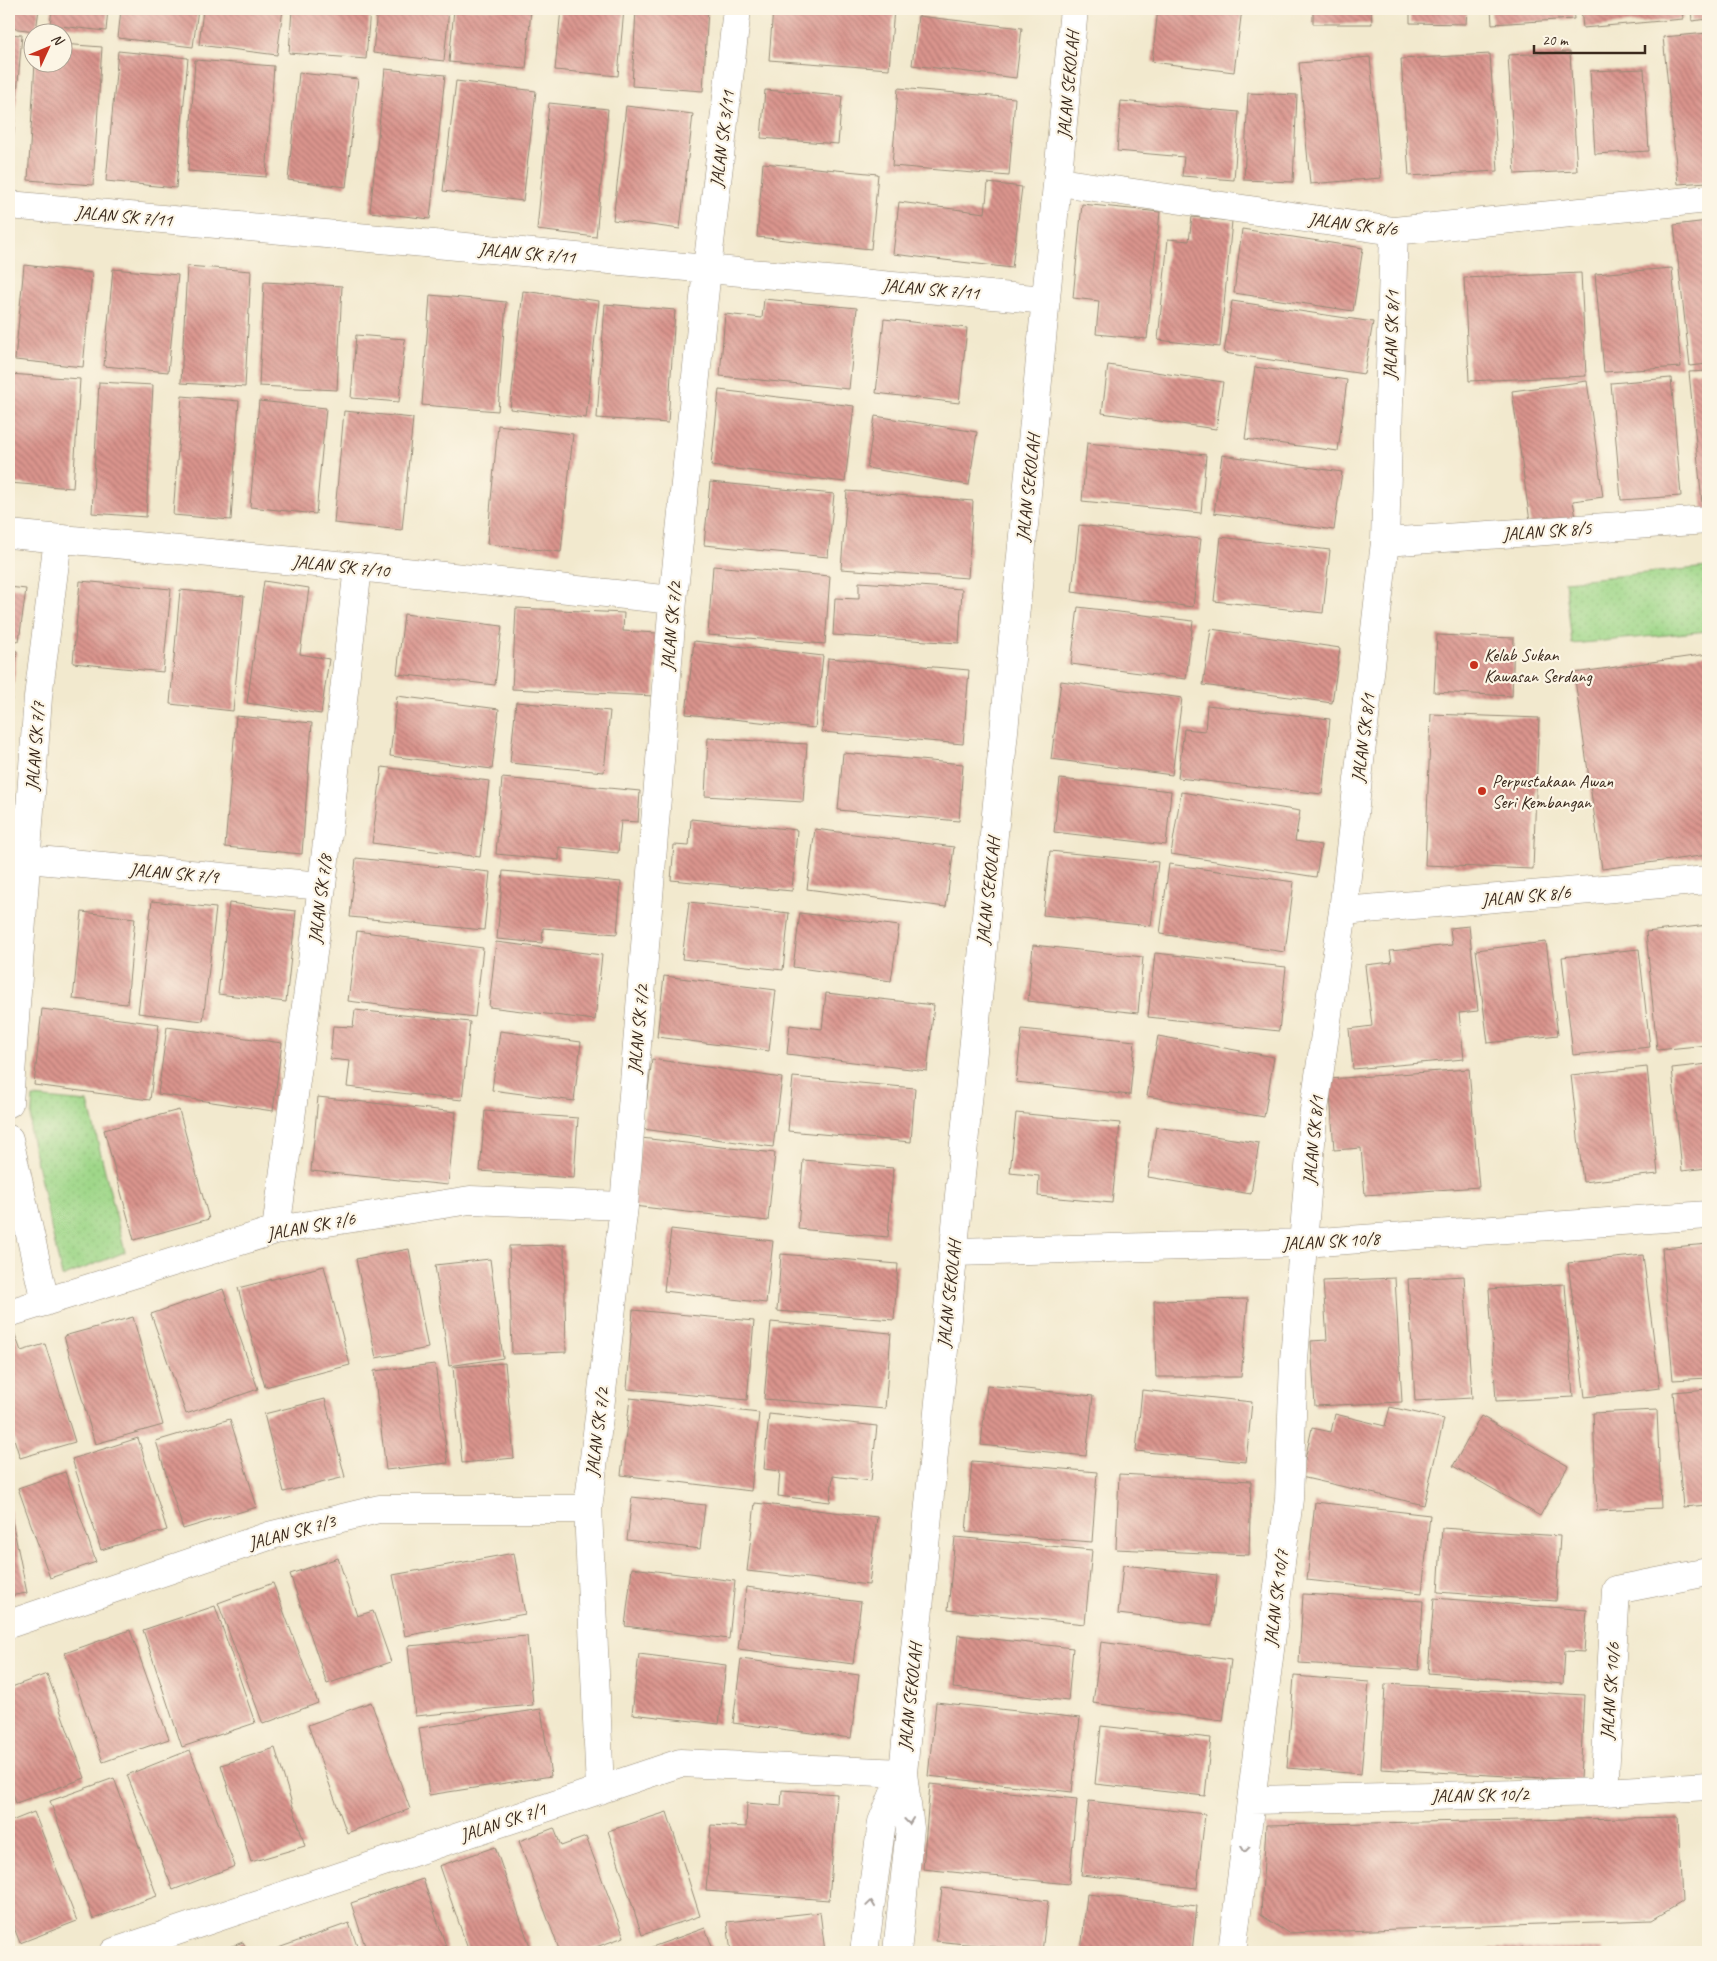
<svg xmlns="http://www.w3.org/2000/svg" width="1717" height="1961" viewBox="0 0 1717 1961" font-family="Caveat,sans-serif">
  <defs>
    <pattern id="park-dots" width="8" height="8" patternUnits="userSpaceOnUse" patternTransform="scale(1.25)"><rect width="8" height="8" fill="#9fd789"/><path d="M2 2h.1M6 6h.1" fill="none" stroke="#8ab976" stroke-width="1.8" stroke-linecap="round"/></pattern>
    <pattern id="building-back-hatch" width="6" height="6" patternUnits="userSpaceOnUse" patternTransform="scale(1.25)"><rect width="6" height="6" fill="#da948d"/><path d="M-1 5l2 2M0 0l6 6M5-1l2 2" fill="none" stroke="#b27973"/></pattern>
  </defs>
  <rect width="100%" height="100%" fill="#fcf5e5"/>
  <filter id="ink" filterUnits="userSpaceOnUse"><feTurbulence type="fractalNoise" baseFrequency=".02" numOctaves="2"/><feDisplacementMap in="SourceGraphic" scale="10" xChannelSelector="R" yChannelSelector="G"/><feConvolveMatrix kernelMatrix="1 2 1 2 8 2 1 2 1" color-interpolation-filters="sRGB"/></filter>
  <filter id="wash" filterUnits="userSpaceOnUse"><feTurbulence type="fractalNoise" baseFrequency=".0096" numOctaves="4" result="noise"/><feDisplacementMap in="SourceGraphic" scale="20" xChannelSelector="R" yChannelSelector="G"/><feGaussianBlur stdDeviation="1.12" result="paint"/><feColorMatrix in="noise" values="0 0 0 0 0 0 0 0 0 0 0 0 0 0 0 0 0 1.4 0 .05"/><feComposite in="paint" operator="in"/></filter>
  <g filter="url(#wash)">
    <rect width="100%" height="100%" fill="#f2e9ce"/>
    <path fill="url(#park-dots)" stroke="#6d8054" d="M1708,567V631L1572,644L1565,581Z
      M33,1097L88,1102L125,1252L62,1277L30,1132Z"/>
    <g id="blocks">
      <path fill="url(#building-back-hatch)" d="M9,9H39L36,31L9,28Z
        M52,9H108L106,31L50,25Z
        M121,9H198L193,47L118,38Z
        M203,9H283L277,55L199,45Z
        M292,9H370L366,59L289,53Z
        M377,9H449L444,61L373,53Z
        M454,9H531L526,69L449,62Z
        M561,9H624L618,76L555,70Z
        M636,9H708L703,91L632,86Z
        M773,9H894L889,69L769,60Z
        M1158,9H1242L1234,72L1152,62Z
        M1313,9H1371L1372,24H1313Z
        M1410,9H1467L1466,24L1410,23Z
        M1491,9H1573L1574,19L1492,24Z
        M1581,9H1682L1683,19L1583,28Z
        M1691,9H1708V19L1692,21Z
        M918,16L1022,28L1016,78L912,65Z
        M1708,33V182L1678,184L1663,37Z
        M9,34L22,35L12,153H9Z
        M62,44L102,47L93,185L28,180L35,62H62Z
        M118,51L188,58L176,188L106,181Z
        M1570,52L1577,171L1515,174L1508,55Z
        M1490,54L1498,171L1409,176L1401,59Z
        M1370,57L1381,178L1310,184L1299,63Z
        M195,60L274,66L266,177L188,171Z
        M385,69L445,75L430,219L370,212Z
        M1644,69L1649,151L1595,154L1590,71Z
        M299,73L358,79L346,187L288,180Z
        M456,81L536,91L523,201L443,191Z
        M898,88L1015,98L1009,176L892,166Z
        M765,90L842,96L838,144L761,138Z
        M1248,93L1297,95L1293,182L1244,180Z
        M1121,101L1239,112L1234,180L1182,176L1184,157L1117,151Z
        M549,103L608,109L596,237L537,230Z
        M626,106L693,114L680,229L613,220Z
        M763,163L878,174L871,249L757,237Z
        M988,183L1022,187L1012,268L893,254L899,202L985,213Z
        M1082,204L1160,212L1147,339L1096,334L1099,301L1073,298Z
        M1192,217L1232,221L1220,347L1158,340L1168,239L1189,241Z
        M1708,221V364L1690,366L1674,225Z
        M1242,229L1363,248L1353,311L1234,293Z
        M24,265L92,273L83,367L15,360Z
        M187,266L251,271L245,387L181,383Z
        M1672,268L1681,367L1604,372L1595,274Z
        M113,269L178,275L168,372L104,366Z
        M1581,273L1586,376L1469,381L1464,278Z
        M264,282L342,286L337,390L259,386Z
        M523,291L599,301L586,418L510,409Z
        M430,295L506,302L498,411L422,405Z
        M764,299L857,308L849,389L720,376L725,314L762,318Z
        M1232,301L1373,322L1364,374L1224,353Z
        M605,304L675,310L668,423L597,418Z
        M884,319L967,328L959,403L876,393Z
        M356,335L405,339L399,402L351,398Z
        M1108,365L1223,382L1216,429L1102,413Z
        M1255,367L1347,380L1338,451L1245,439Z
        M1708,371V513H1703L1689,372Z
        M9,374L80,379L73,488L9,483Z
        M1671,378L1681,496L1621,500L1611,383Z
        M1587,381L1603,497L1573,501L1577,523L1531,529L1512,391Z
        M99,382L153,385L146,517L92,513Z
        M719,390L854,406L845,482L711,466Z
        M182,396L239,401L231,520L173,515Z
        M259,401L326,408L316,514L250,507Z
        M344,411L413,418L402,530L334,523Z
        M875,416L977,432L969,485L867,468Z
        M498,425L573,434L561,552L487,544Z
        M1087,443L1206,455L1201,513L1082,501Z
        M1222,455L1342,472L1334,530L1214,513Z
        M710,482L834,494L828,557L704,545Z
        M847,491L973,501L968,578L841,569Z
        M1079,525L1201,539L1193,607L1072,592Z
        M1221,537L1330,550L1323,613L1214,601Z
        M713,566L830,576L825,644L708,635Z
        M80,581L171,589L163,672L73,663Z
        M264,581L309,588L300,654L329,659L321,714L247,703Z
        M859,582L962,589L959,643L833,635L835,598L859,599Z
        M9,587L26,589L19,641L9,640Z
        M180,590L244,596L233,711L170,704Z
        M1078,607L1193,621L1186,679L1071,664Z
        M516,608L624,613L623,631L657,633L654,696L512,689Z
        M404,614L502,626L495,685L397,674Z
        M1211,629L1340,648L1332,703L1203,685Z
        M1437,635L1514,638L1512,696L1434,692Z
        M694,641L823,656L815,728L686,714Z
        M9,650L17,651L10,715H9Z
        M1708,654V855L1602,869L1574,673Z
        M828,658L969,670L963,744L822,732Z
        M1061,681L1182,698L1172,775L1051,759Z
        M397,696L499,709L492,769L390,756Z
        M516,702L610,711L604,772L510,763Z
        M1207,705L1330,719L1322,794L1178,778L1184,729L1205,731Z
        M1431,714L1539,718L1533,869L1425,865Z
        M236,716L312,723L302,854L225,847Z
        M708,738L807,744L803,802L705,796Z
        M843,753L963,764L959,821L838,810Z
        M382,767L489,781L480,857L372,843Z
        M502,778L640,791L638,822L621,821L618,853L559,847V860L496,854Z
        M1060,779L1171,791L1166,845L1054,832Z
        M1181,792L1300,811L1295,841L1321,845L1316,877L1171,854Z
        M691,819L797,830L792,891L671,880L674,845L689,846Z
        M815,829L954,847L946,907L807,889Z
        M1050,851L1158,862L1151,926L1043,915Z
        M356,858L490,872L484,930L350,917Z
        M1169,864L1294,882L1285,952L1160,934Z
        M503,871L621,882L617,934L543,928L542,943L497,939Z
        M152,901L216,908L203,1021L138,1013Z
        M689,902L789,913L783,970L682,959Z
        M229,903L296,911L286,1002L218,994Z
        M82,912L135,918L127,1004L73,999Z
        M800,913L899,926L891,981L793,967Z
        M1708,925V1045L1657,1050L1646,932Z
        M1469,926L1478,1011L1459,1013L1464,1059L1353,1069L1349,1029L1372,1026L1365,965L1392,962L1390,951L1452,945L1450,928Z
        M357,931L483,948L475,1017L348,1001Z
        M496,942L602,955L595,1020L489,1007Z
        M1546,942L1558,1035L1488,1043L1476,950Z
        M1033,945L1143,957L1138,1013L1028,1001Z
        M1639,949L1650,1047L1573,1055L1562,957Z
        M1155,953L1286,967L1279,1031L1148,1017Z
        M664,976L776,990L769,1051L657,1037Z
        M826,993L934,1005L927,1071L787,1054L790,1025L822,1029Z
        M42,1009L159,1024L150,1100L34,1085Z
        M355,1010L470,1022L462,1100L347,1087L350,1061L330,1059L333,1026L353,1027Z
        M167,1027L282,1043L273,1111L158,1094Z
        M1022,1029L1135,1041L1130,1095L1016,1082Z
        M500,1031L581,1042L574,1101L492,1090Z
        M1158,1036L1274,1057L1264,1117L1147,1096Z
        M652,1059L782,1078L773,1147L643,1129Z
        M1708,1064V1168L1682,1171L1672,1068Z
        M1647,1067L1658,1174L1583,1182L1571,1075Z
        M1469,1069L1479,1187L1365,1195L1361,1148L1334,1150L1329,1079Z
        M793,1077L915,1088L911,1142L788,1131Z
        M318,1097L456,1112L448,1185L311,1171Z
        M179,1110L209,1219L134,1240L104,1130Z
        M485,1111L578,1118L574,1178L480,1171Z
        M1016,1113L1120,1123L1112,1203L1038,1196L1039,1176L1010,1173Z
        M1156,1127L1259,1143L1251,1194L1148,1177Z
        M641,1138L775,1153L768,1221L633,1206Z
        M803,1160L893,1168L888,1237L798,1229Z
        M671,1229L773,1241L766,1303L664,1291Z
        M1708,1244V1378L1673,1380L1662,1248Z
        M564,1245L566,1352L512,1354L509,1246Z
        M409,1249L428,1348L376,1358L356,1259Z
        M781,1254L898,1264L894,1320L777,1311Z
        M1643,1255L1660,1388L1585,1397L1568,1263Z
        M490,1259L503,1358L449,1366L435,1265Z
        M324,1266L350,1365L265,1387L238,1288Z
        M1464,1276L1472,1398L1415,1401L1408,1279Z
        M1395,1278L1402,1402L1315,1406L1311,1341L1327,1340L1323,1281Z
        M1565,1284L1573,1397L1496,1401L1489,1289Z
        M223,1289L258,1389L186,1414L151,1314Z
        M1248,1299L1241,1377H1156L1154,1301Z
        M633,1310L754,1321L747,1400L627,1389Z
        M133,1317L163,1425L95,1444L64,1336Z
        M771,1322L891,1333L885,1409L764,1399Z
        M14,1332L21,1351L45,1344L75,1442L20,1458L9,1423V1334Z
        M505,1363L514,1458L462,1463L453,1367Z
        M435,1364L448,1463L386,1470L374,1371Z
        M987,1385L1093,1396L1086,1456L981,1445Z
        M1708,1389V1505L1683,1507L1673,1392Z
        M1142,1390L1252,1402L1246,1462L1136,1451Z
        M630,1398L759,1413L751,1491L621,1475Z
        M325,1399L345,1477L284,1492L264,1414Z
        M1390,1407L1444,1419L1424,1505L1301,1477L1312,1428L1331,1432L1335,1414L1385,1426Z
        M1657,1410L1661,1508L1597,1511L1593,1413Z
        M769,1414L877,1426L871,1481L833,1476L830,1502L778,1496L780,1471L764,1469Z
        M1481,1416L1568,1466L1540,1516L1453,1466Z
        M230,1419L257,1507L183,1529L156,1441Z
        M138,1438L167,1530L101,1550L72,1459Z
        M972,1461L1097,1472L1092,1542L966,1532Z
        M65,1472L96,1562L50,1578L18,1488Z
        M1119,1474L1251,1481L1249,1555L1116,1549Z
        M632,1497L705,1505L700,1549L627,1540Z
        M1315,1502L1430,1515L1422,1593L1307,1580Z
        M755,1503L877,1517L869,1585L747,1571Z
        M9,1506L27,1593L9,1596Z
        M1442,1528L1560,1536L1556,1601L1438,1592Z
        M955,1537L1092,1550L1085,1624L948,1610Z
        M514,1553L525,1614L405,1636L393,1575Z
        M338,1558L357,1616L373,1611L391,1662L327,1684L290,1574Z
        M1123,1565L1217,1575L1212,1625L1118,1614Z
        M632,1568L735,1581L729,1639L625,1626Z
        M273,1583L318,1703L263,1724L218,1603Z
        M746,1587L861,1602L853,1664L738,1649Z
        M1303,1594L1423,1601L1419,1670L1299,1663Z
        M1434,1598L1587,1610L1584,1652L1565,1651L1563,1684L1428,1673Z
        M215,1606L255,1723L182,1747L143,1630Z
        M130,1630L169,1739L103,1762L65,1653Z
        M958,1635L1073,1648L1068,1701L953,1688Z
        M527,1636L533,1705L415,1716L408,1646Z
        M1101,1642L1231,1660L1223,1721L1093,1703Z
        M639,1654L726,1665L719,1724L632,1714Z
        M741,1659L859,1675L851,1738L733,1723Z
        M47,1674L85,1778L16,1803L9,1782V1688Z
        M1294,1676L1369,1682L1361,1774L1287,1768Z
        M1385,1684L1584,1695L1580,1780L1381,1769Z
        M371,1702L410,1809L347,1833L308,1725Z
        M936,1702L1080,1718L1072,1792L928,1776Z
        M541,1709L551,1776L429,1795L419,1728Z
        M1101,1726L1211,1738L1205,1796L1095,1784Z
        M275,1748L305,1846L251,1862L221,1765Z
        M190,1750L235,1866L173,1890L127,1775Z
        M114,1778L157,1896L93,1919L50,1801Z
        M930,1784L1077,1799L1069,1884L923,1869Z
        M782,1790L837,1794L829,1900L706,1891L711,1825L746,1827L747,1803L781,1806Z
        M1089,1801L1205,1814L1197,1888L1081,1875Z
        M34,1812L77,1921L20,1943L9,1915V1822Z
        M667,1812L700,1916L642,1935L608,1831Z
        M1678,1817L1682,1902L1652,1920L1288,1933L1261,1915L1266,1825Z
        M554,1828L561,1846L586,1837L624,1937L582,1952H560L519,1841Z
        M495,1847L532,1952H469L439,1866Z
        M423,1879L448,1952H367L351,1903Z
        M942,1888L1048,1901L1042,1952L936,1941Z
        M1087,1894L1197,1906L1192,1952H1081Z
        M820,1912L825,1952H731L727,1922Z
        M349,1923L359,1952H267Z
        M705,1928L714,1952H638Z
        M243,1942L248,1952H217Z
        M1488,1948L1603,1949V1952H1488Z"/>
    </g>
  </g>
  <g filter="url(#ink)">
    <use href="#blocks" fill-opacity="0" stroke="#968a76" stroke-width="1"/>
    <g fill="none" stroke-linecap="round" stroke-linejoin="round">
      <g stroke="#968a76" stroke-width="29">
        <path id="street" d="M1059,182L1394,231L1708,199
          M9,205L1046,300
          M9,534L358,567L673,600
          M1385,542L1708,520
          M27,859L322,886
          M1343,911L1708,880
          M9,1103L38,697L58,539
          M9,1139L45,1302
          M276,1230L322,886L358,567
          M953,1252L1304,1243L1708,1215
          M9,1313L276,1230L470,1200L624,1206
          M9,1624L272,1535L379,1509H588
          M600,1790L588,1509L624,1206L673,600L707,269L737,9
          M1604,1792L1616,1590L1708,1572
          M1251,1800L1604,1792L1708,1786
          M114,1952L680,1763L903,1773
          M864,1952L882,1822L902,1774
          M897,1952L910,1828L903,1773L1074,9
          M1232,1952L1289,1499L1294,1360L1313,1117L1343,911L1385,542L1394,231"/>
      </g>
      <use href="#street" stroke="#fff" stroke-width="28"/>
    </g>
    <defs><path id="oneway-chevron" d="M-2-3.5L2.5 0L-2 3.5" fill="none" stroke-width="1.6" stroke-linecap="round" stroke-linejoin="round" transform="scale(1.25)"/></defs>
    <g stroke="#a79f9a">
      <use href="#oneway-chevron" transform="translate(909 1821) rotate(84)"/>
      <use href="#oneway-chevron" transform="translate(1245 1849) rotate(97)"/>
      <use href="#oneway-chevron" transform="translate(871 1904) rotate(-82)"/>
    </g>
  </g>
  <g fill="#c8321e" stroke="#fcf5e5" stroke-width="2">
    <circle cx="1474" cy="665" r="5"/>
    <circle cx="1482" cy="791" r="5"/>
  </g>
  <g text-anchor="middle" stroke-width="4.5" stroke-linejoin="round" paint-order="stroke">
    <g font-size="18" fill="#3b2a1e" stroke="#fcf5e5">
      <text transform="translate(1068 85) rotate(-85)" y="6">JALAN SEKOLAH</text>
      <text transform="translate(722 139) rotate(-83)" y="6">JALAN SK 3/11</text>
      <text transform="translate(124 216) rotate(5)" y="6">JALAN SK 7/11</text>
      <text transform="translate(1353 224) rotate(7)" y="6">JALAN SK 8/6</text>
      <text transform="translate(527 253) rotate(5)" y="6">JALAN SK 7/11</text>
      <text transform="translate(931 289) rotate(5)" y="6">JALAN SK 7/11</text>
      <text transform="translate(1391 335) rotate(-88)" y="6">JALAN SK 8/1</text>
      <text transform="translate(1028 488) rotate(-84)" y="6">JALAN SEKOLAH</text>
      <text transform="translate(1547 531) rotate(-4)" y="6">JALAN SK 8/5</text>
      <text transform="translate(341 566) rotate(6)" y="6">JALAN SK 7/10</text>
      <text transform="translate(671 626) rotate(-85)" y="6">JALAN SK 7/2</text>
      <text transform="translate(1363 738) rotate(-83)" y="6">JALAN SK 8/1</text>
      <text transform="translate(35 746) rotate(-86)" y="6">JALAN SK 7/7</text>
      <text transform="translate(174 873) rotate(5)" y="6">JALAN SK 7/9</text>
      <text transform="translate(988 891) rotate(-84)" y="6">JALAN SEKOLAH</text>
      <text transform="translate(1526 896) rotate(-5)" y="6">JALAN SK 8/6</text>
      <text transform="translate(320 899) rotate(-83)" y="6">JALAN SK 7/8</text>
      <text transform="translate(638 1029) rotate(-85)" y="6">JALAN SK 7/2</text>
      <text transform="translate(1313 1140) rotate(-85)" y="6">JALAN SK 8/1</text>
      <text transform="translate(311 1226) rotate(-10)" y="6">JALAN SK 7/6</text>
      <text transform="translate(1331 1241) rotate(-3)" y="6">JALAN SK 10/8</text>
      <text transform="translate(949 1294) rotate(-84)" y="6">JALAN SEKOLAH</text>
      <text transform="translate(597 1432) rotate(-83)" y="6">JALAN SK 7/2</text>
      <text transform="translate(292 1532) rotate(-15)" y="6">JALAN SK 7/3</text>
      <text transform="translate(1276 1598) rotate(-83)" y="6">JALAN SK 10/7</text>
      <text transform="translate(1610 1691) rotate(-86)" y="6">JALAN SK 10/6</text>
      <text transform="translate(910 1697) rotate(-84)" y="6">JALAN SEKOLAH</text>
      <text transform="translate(1480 1795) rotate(-1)" y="6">JALAN SK 10/2</text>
      <text transform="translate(503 1822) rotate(-18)" y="6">JALAN SK 7/1</text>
    </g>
    <g font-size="18" fill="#3b2a1e" stroke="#fcf5e5" text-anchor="start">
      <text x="1484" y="661">Kelab Sukan<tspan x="1484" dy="21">Kawasan Serdang</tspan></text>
      <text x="1492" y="787">Perpustakaan Awan<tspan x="1492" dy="21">Seri Kembangan</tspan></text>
    </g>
  </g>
  <rect width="1717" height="1961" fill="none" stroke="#fcf5e5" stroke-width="30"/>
  <g transform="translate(48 48) rotate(46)"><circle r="24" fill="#fcf5e5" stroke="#afa495"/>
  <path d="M0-4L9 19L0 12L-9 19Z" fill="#c8321e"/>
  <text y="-8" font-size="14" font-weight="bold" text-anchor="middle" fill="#3b2a1e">N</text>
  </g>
  <path d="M1534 45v8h111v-8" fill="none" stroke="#3b2a1e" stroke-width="2.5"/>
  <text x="1542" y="45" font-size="15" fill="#3b2a1e" stroke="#fcf5e5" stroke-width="4" paint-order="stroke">20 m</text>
</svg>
